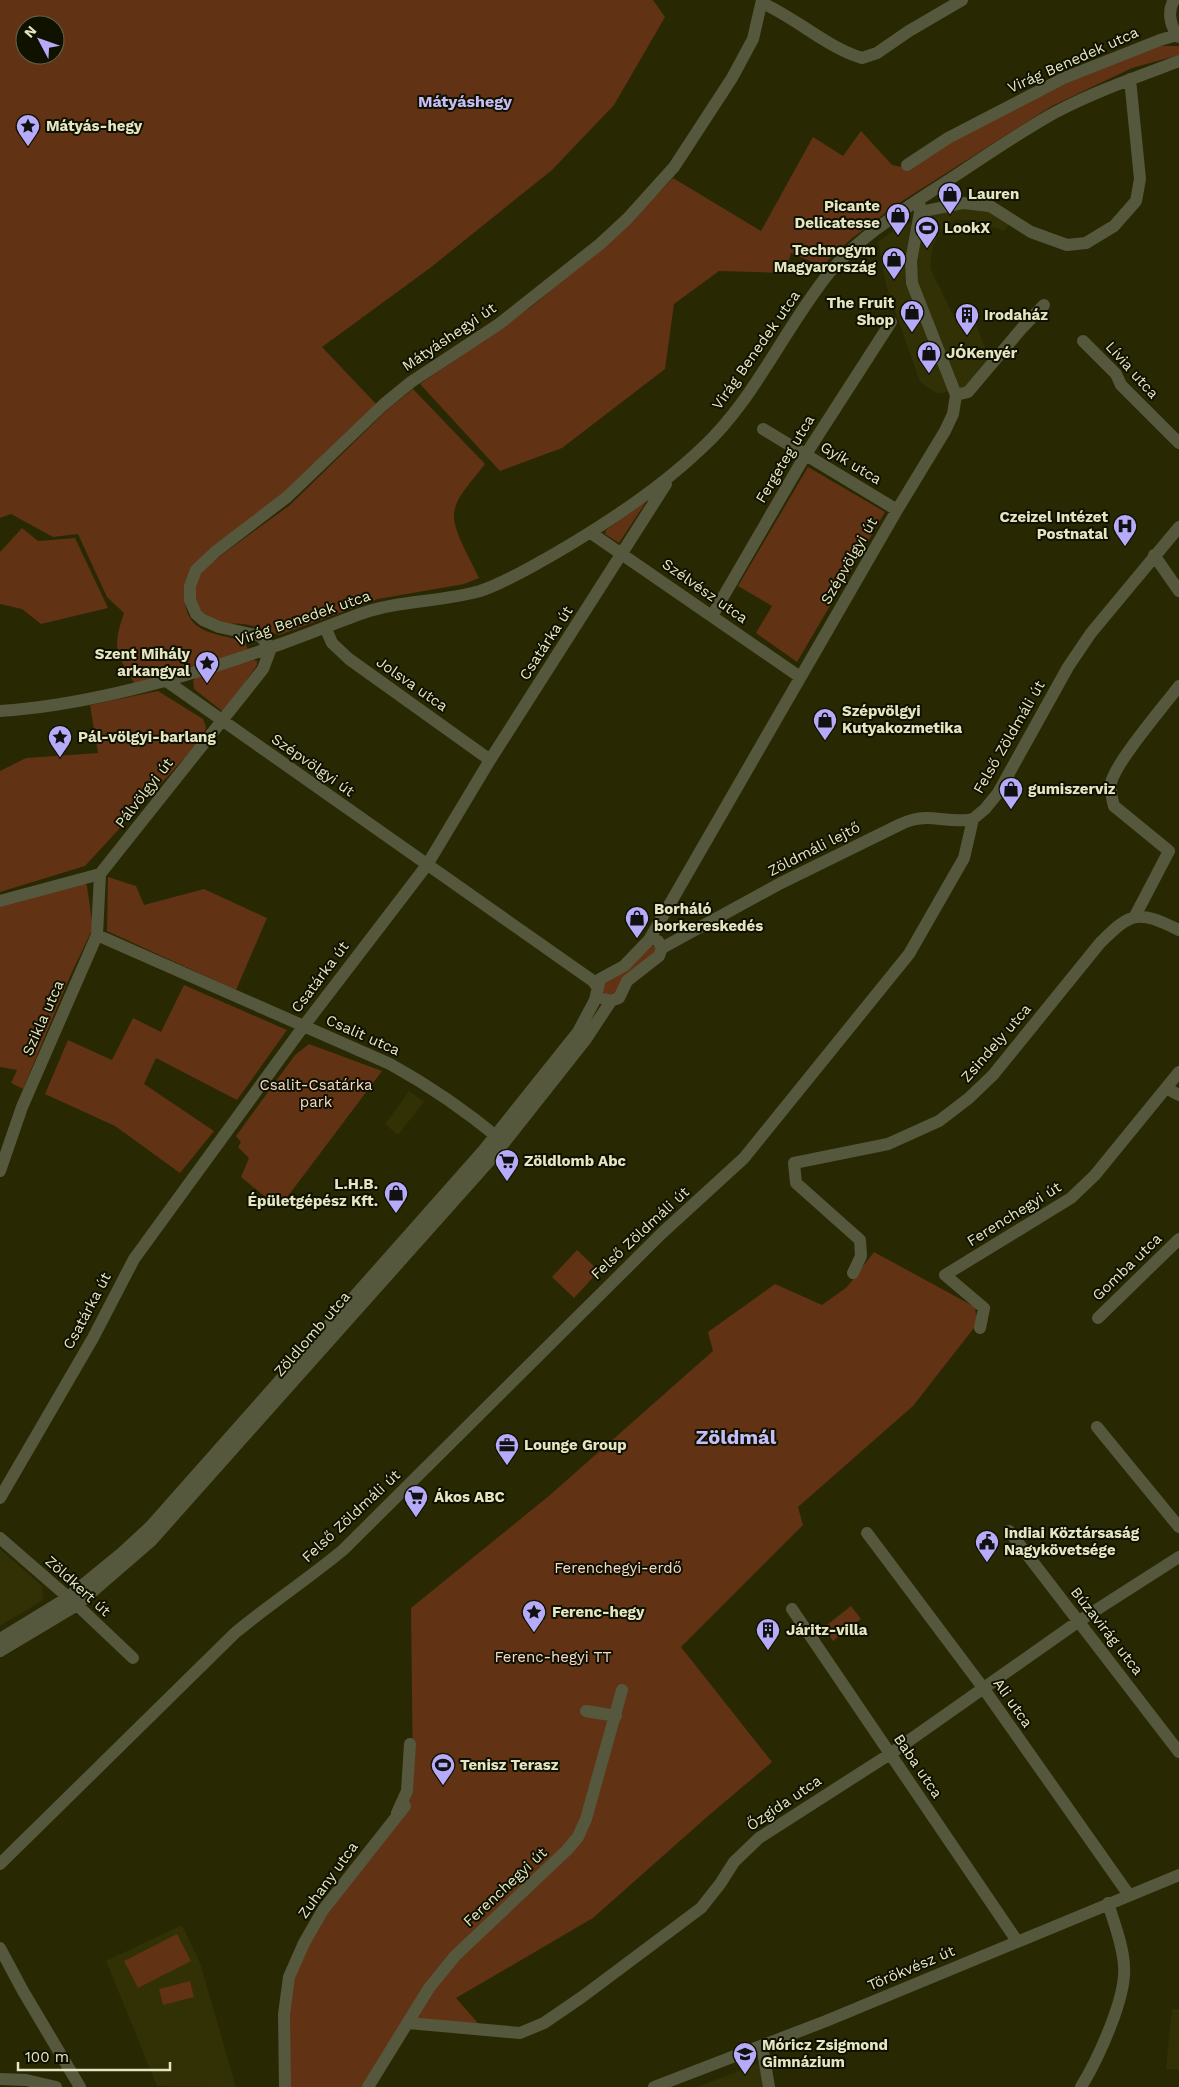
<svg xmlns="http://www.w3.org/2000/svg" width="1179" height="2087" viewBox="0 0 1179 2087" font-family="'Work Sans',sans-serif">
  <rect width="100%" height="100%" fill="#282903"/>
  <path fill="#313105" d="M962,207L987,208L1011,222L1004,231L973,220H955L943,227L933,246L930,268L955,319L972,314L989,358L965,387L938,394L920,382L886,285L878,242L901,225Z
    M409,1091L424,1102L398,1135L385,1124Z
    M0,1549L42,1586L43,1600L0,1626Z
    M182,1925L200,1963L236,2087L157,2086L106,1961Z
    M1172,2009H1179V2070L1166,2069Z
    M759,2063L764,2087H697Z"/>
  <path fill="#613213" fill-rule="evenodd" d="M0,0H653L665,17L614,105L552,170L430,268L322,347L378,406L185,585C181,632 207,632 245,641L248,651L137,687C117,654 111,651 124,613L107,597L78,534L53,537L11,514L0,518ZM25,25H55V55H25Z
    M1159,46H1179V55L1132,68L1052,106L896,205L851,239L822,266L791,253L785,273L719,271L674,304L665,369L562,448L500,471L420,384L531,307L612,240L673,178L761,231L813,137L843,156L861,131L892,165L907,168L975,128L1067,83Z
    M413,389L485,464C475,478 456,496 454,513C452,530 472,562 479,578L464,584L378,599L279,635C259,628 241,619 220,626L197,607L194,585L201,570L290,505L388,409Z
    M808,467L885,512L797,662L756,633L772,606L738,586Z
    M646,502L619,543L605,534L606,530Z
    M22,528L38,541L75,538L108,608L41,624L22,609L0,604V552Z
    M254,660L257,661V665L226,710L222,711L194,689L193,681L196,677Z
    M158,691L203,719L206,727L203,738L85,866L0,892V771L26,758L98,753L90,705Z
    M108,877L136,886L144,905L204,889L267,918L236,990L107,931Z
    M85,883L87,886L93,928L71,974L23,1089L11,1083L17,1070L0,1067V907Z
    M649,946H654L657,950L619,995H605L603,992L601,983Z
    M184,985L287,1030L237,1100L156,1058L144,1084L214,1131L180,1173L115,1126L45,1094L68,1040L112,1060L133,1018L161,1032Z
    M309,1044L382,1071L279,1208L241,1177L249,1158L238,1147L241,1142L236,1136L295,1055Z
    M577,1250L599,1271L574,1298L552,1277Z
    M874,1252L975,1307L977,1324L913,1406L798,1507L803,1525L681,1647L772,1762L708,1816L593,1918L456,1998L484,2030L408,2024L368,2087H285L284,2014L304,1943L383,1832L413,1781L411,1608L550,1495L713,1351L708,1332L775,1284L822,1305L847,1287Z
    M851,1606L861,1619L833,1641L823,1628Z
    M177,1934L191,1961L138,1988L124,1961Z
    M190,1981L194,1997L163,2005L159,1989Z"/>
  <g fill="none" stroke-linecap="round" stroke-linejoin="round">
    <path stroke="#56583d" stroke-width="12" d="M1174,0C1167,11 1170,27 1179,37
      M762,3C796,18 828,48 862,58L877,53L909,31L962,0
      M907,165L948,138L1064,78L1160,40L1177,35
      M920,212L963,203L990,206L1031,232L1067,245L1086,243L1114,226L1136,201L1140,179L1130,79
      M1083,341L1116,374L1121,385L1179,443
      M956,395L968,392L1022,328L1044,305
      M763,429L897,510
      M591,533L800,677
      M1154,555L1179,591
      M712,616L806,454L891,322
      M325,627L332,643L349,659L490,760
      M271,648L260,636L219,627L203,620L196,614L190,600V586L196,570L215,552L287,497L383,405L411,382L499,324L600,244L627,219L674,167L732,78L753,39L762,0
      M165,680L593,981L597,987
      M0,711C89,705 187,677 272,647C302,637 332,624 363,613C401,600 442,602 480,591C504,583 527,569 549,557C603,526 657,491 702,448C755,399 784,329 829,273C858,238 900,212 938,187C977,162 1016,134 1056,112C1096,91 1137,77 1179,61
      M0,901L100,874L263,669L271,648
      M1135,916L1169,851L1114,806C1112,799 1110,791 1111,783C1115,763 1164,706 1179,686
      M97,935L390,1064C430,1086 466,1111 501,1140
      M662,948L781,883L899,825C907,821 916,818 926,818C942,818 957,823 973,819
      M604,999L611,1001L619,998L627,981L659,956L662,948L658,941
      M1166,1088L1179,1095
      M0,1171L22,1107L97,935L100,874
      M853,1273L861,1256L860,1240L796,1183L794,1163L888,1144L939,1121L969,1098L993,1075L1100,943C1132,911 1138,910 1179,930
      M1098,1318L1179,1239
      M980,1328L984,1308L945,1275L1071,1198L1095,1175L1179,1072
      M1097,1427L1179,1527
      M0,1498L93,1338L134,1259L303,1027L427,865L490,760L666,484
      M1009,1531L1179,1752
      M867,1533L984,1689L1129,1895
      M0,1538L77,1605L133,1658
      M792,1609L1017,1941
      M0,1639L67,1598L122,1553L151,1526L483,1151L578,1032L595,1000L600,979L624,966L649,940L897,510L945,431L953,414L956,395L912,283L911,261L920,212L919,200
      M0,1651L77,1605L151,1541L492,1158L586,1039L611,1001
      M586,1711L616,1716
      M397,1813L407,1791L410,1744
      M0,1864L235,1633C270,1604 308,1579 343,1550L661,1234L744,1158L909,954L964,858L973,819L985,809L998,793L1068,667L1091,633L1179,527
      M0,1948L23,1991L80,2087
      M408,2023L520,2033L544,2023L582,1997L701,1908L720,1884L734,1862L759,1838L890,1754L1079,1621L1179,1557
      M762,2046L769,2087
      M0,2079L26,2080L56,2087
      M285,2087L284,2014L289,1977L304,1943L323,1910L405,1806
      M368,2087L429,1988L455,1956L567,1850L578,1837L586,1819L622,1690
      M654,2087L826,2021L1179,1875
      M1081,2087C1097,2061 1127,1997 1124,1966C1123,1945 1114,1923 1108,1903"/>
  </g>
  <defs>
    <g id="sight-pin" transform="scale(1.25)"><path d="M0 17L-7.5 6A9.5 9.5 0 1 1 7.5 6Z" fill="#b6abf8" stroke="#110"/><path d="M0-6L1.8-2.2L6-1.7L2.9 1.2L3.7 5.4L0 3.3L-3.7 5.4L-2.9 1.2L-6-1.7L-1.8-2.2Z" fill="#111"/></g>
    <g id="shop-pin" transform="scale(1.25)"><path d="M0 17L-7.5 6A9.5 9.5 0 1 1 7.5 6Z" fill="#b6abf8" stroke="#110"/><path d="M-5-2.5h2.3a2.7 3.5 0 0 1 5.4 0H5L5.5 6h-11ZM-1.5-2.5h3a1.5 2.3 0 0 0-3 0Z" fill="#111"/></g>
    <g id="stadium-pin" transform="scale(1.25)"><path d="M0 17L-7.5 6A9.5 9.5 0 1 1 7.5 6Z" fill="#b6abf8" stroke="#110"/><path d="M0-5a6.5 5 0 1 0 0 10a6.5 5 0 1 0 0-10ZM-3.5-1.8h7v3.6h-7Z" fill="#111"/></g>
    <g id="building-pin" transform="scale(1.25)"><path d="M0 17L-7.5 6A9.5 9.5 0 1 1 7.5 6Z" fill="#b6abf8" stroke="#110"/><path d="M-4-6H4V6H1V3H-1V6H-4ZM-2.5-4.3h1.7v1.8h-1.7ZM.8-4.3h1.7v1.8H.8ZM-2.5-1h1.7V.8h-1.7ZM.8-1h1.7V.8H.8Z" fill="#111"/></g>
    <g id="hospital-pin" transform="scale(1.25)"><path d="M0 17L-7.5 6A9.5 9.5 0 1 1 7.5 6Z" fill="#b6abf8" stroke="#110"/><path d="M-5-5h3v3.5h4V-5h3V5h-3V1.5h-4V5h-3Z" fill="#111"/></g>
    <g id="supermarket-pin" transform="scale(1.25)"><path d="M0 17L-7.5 6A9.5 9.5 0 1 1 7.5 6Z" fill="#b6abf8" stroke="#110"/><path d="M-6-5.5h2.5l.6 2H6L4.5 2H-2.5L-4.4-4H-6ZM-1.5 3.2a1.3 1.3 0 1 0 .1 0ZM3 3.2a1.3 1.3 0 1 0 .1 0Z" fill="#111"/></g>
    <g id="office-pin" transform="scale(1.25)"><path d="M0 17L-7.5 6A9.5 9.5 0 1 1 7.5 6Z" fill="#b6abf8" stroke="#110"/><path d="M-6-3h4V-5.5h4V-3h4V5H-6ZM-1-4.5V-3h2v-1.5ZM-6 0V1H6V0Z" fill="#111"/></g>
    <g id="civic-pin" transform="scale(1.25)"><path d="M0 17L-7.5 6A9.5 9.5 0 1 1 7.5 6Z" fill="#b6abf8" stroke="#110"/><path d="M-.6-6.5H3V-4.5H.6V-3L4-1V1h2V6H-6V1h2V-1L-.6-3ZM-1.2 2.5V6h2.4V2.5Z" fill="#111"/></g>
    <g id="school-pin" transform="scale(1.25)"><path d="M0 17L-7.5 6A9.5 9.5 0 1 1 7.5 6Z" fill="#b6abf8" stroke="#110"/><path d="M0-5L7-2L0 1L-7-2ZM-4 1L0 2.5L4 1V4Q0 6-4 4Z" fill="#111"/></g>
  </defs>
  <g fill-rule="evenodd">
    <use href="#sight-pin" x="28" y="126"/>
    <use href="#shop-pin" x="950" y="194"/>
    <use href="#shop-pin" x="898" y="215"/>
    <use href="#stadium-pin" x="927" y="228"/>
    <use href="#shop-pin" x="894" y="259"/>
    <use href="#shop-pin" x="912" y="312"/>
    <use href="#building-pin" x="967" y="315"/>
    <use href="#shop-pin" x="929" y="353"/>
    <use href="#hospital-pin" x="1125" y="526"/>
    <use href="#sight-pin" x="207" y="663"/>
    <use href="#shop-pin" x="825" y="720"/>
    <use href="#sight-pin" x="60" y="737"/>
    <use href="#shop-pin" x="1011" y="789"/>
    <use href="#shop-pin" x="637" y="918"/>
    <use href="#supermarket-pin" x="507" y="1161"/>
    <use href="#shop-pin" x="396" y="1193"/>
    <use href="#office-pin" x="507" y="1445"/>
    <use href="#supermarket-pin" x="416" y="1497"/>
    <use href="#civic-pin" x="987" y="1542"/>
    <use href="#sight-pin" x="534" y="1612"/>
    <use href="#building-pin" x="768" y="1630"/>
    <use href="#stadium-pin" x="443" y="1765"/>
    <use href="#school-pin" x="745" y="2054"/>
  </g>
  <g text-anchor="middle" stroke-width="4" stroke-linejoin="round" paint-order="stroke">
    <g font-size="15" fill="#e4e6c3" stroke="#110">
      <text transform="translate(1073 60) rotate(-24)" y="5">Virág Benedek utca</text>
      <text transform="translate(449 337) rotate(-34)" y="5">Mátyáshegyi út</text>
      <text transform="translate(756 350) rotate(-55)" y="5">Virág Benedek utca</text>
      <text transform="translate(1132 370) rotate(48)" y="5">Lívia utca</text>
      <text transform="translate(785 459) rotate(-59)" y="5">Fergeteg utca</text>
      <text transform="translate(851 463) rotate(31)" y="5">Gyík utca</text>
      <text transform="translate(849 561) rotate(-60)" y="5">Szépvölgyi út</text>
      <text transform="translate(705 591) rotate(35)" y="5">Szélvész utca</text>
      <text transform="translate(303 618) rotate(-19)" y="5">Virág Benedek utca</text>
      <text transform="translate(546 643) rotate(-57)" y="5">Csatárka út</text>
      <text transform="translate(412 684) rotate(35)" y="5">Jolsva utca</text>
      <text transform="translate(1009 737) rotate(-60)" y="5">Felső Zöldmáli út</text>
      <text transform="translate(313 765) rotate(35)" y="5">Szépvölgyi út</text>
      <text transform="translate(144 793) rotate(-52)" y="5">Pálvölgyi út</text>
      <text transform="translate(814 849) rotate(-27)" y="5">Zöldmáli lejtő</text>
      <text transform="translate(320 977) rotate(-53)" y="5">Csatárka út</text>
      <text transform="translate(43 1018) rotate(-66)" y="5">Szikla utca</text>
      <text transform="translate(363 1035) rotate(24)" y="5">Csalit utca</text>
      <text transform="translate(996 1043) rotate(-49)" y="5">Zsindely utca</text>
      <text transform="translate(1014 1214) rotate(-32)" y="5">Ferenchegyi út</text>
      <text transform="translate(640 1233) rotate(-43)" y="5">Felső Zöldmáli út</text>
      <text transform="translate(1127 1267) rotate(-44)" y="5">Gomba utca</text>
      <text transform="translate(87 1311) rotate(-62)" y="5">Csatárka út</text>
      <text transform="translate(312 1334) rotate(-49)" y="5">Zöldlomb utca</text>
      <text transform="translate(351 1516) rotate(-43)" y="5">Felső Zöldmáli út</text>
      <text transform="translate(78 1586) rotate(42)" y="5">Zöldkert út</text>
      <text transform="translate(1107 1631) rotate(52)" y="5">Búzavirág utca</text>
      <text transform="translate(1013 1703) rotate(55)" y="5">Ali utca</text>
      <text transform="translate(918 1766) rotate(56)" y="5">Baba utca</text>
      <text transform="translate(784 1803) rotate(-34)" y="5">Őzgida utca</text>
      <text transform="translate(328 1880) rotate(-54)" y="5">Zuhany utca</text>
      <text transform="translate(505 1887) rotate(-43)" y="5">Ferenchegyi út</text>
      <text transform="translate(911 1968) rotate(-23)" y="5">Törökvész út</text>
    </g>
    <g font-size="15" font-weight="bold" fill="#e4e6c3" stroke="#110" text-anchor="start">
      <text x="46" y="131">Mátyás-hegy</text>
      <text x="968" y="199">Lauren</text>
      <text x="880" y="211" text-anchor="end">Picante<tspan x="880" dy="17">Delicatesse</tspan></text>
      <text x="944" y="233">LookX</text>
      <text x="876" y="255" text-anchor="end">Technogym<tspan x="876" dy="17">Magyarország</tspan></text>
      <text x="894" y="308" text-anchor="end">The Fruit<tspan x="894" dy="17">Shop</tspan></text>
      <text x="984" y="320">Irodaház</text>
      <text x="946" y="358">JÓKenyér</text>
      <text x="1108" y="522" text-anchor="end">Czeizel Intézet<tspan x="1108" dy="17">Postnatal</tspan></text>
      <text x="190" y="659" text-anchor="end">Szent Mihály<tspan x="190" dy="17">arkangyal</tspan></text>
      <text x="842" y="716">Szépvölgyi<tspan x="842" dy="17">Kutyakozmetika</tspan></text>
      <text x="78" y="742">Pál-völgyi-barlang</text>
      <text x="1028" y="794">gumiszerviz</text>
      <text x="654" y="914">Borháló<tspan x="654" dy="17">borkereskedés</tspan></text>
      <text x="524" y="1166">Zöldlomb Abc</text>
      <text x="378" y="1189" text-anchor="end">L.H.B.<tspan x="378" dy="17">Épületgépész Kft.</tspan></text>
      <text x="524" y="1450">Lounge Group</text>
      <text x="434" y="1502">Ákos ABC</text>
      <text x="1004" y="1538">Indiai Köztársaság<tspan x="1004" dy="17">Nagykövetsége</tspan></text>
      <text x="552" y="1617">Ferenc-hegy</text>
      <text x="786" y="1635">Járitz-villa</text>
      <text x="460" y="1770">Tenisz Terasz</text>
      <text x="762" y="2050">Móricz Zsigmond<tspan x="762" dy="17">Gimnázium</tspan></text>
    </g>
    <g font-size="15" fill="#f6dbcd" stroke="#110">
      <text x="316" y="1090">Csalit-Csatárka<tspan x="316" dy="17">park</tspan></text>
      <text x="618" y="1573">Ferenchegyi-erdő</text>
      <text x="553" y="1662">Ferenc-hegyi TT</text>
    </g>
    <g font-size="16" font-weight="bold" fill="#c4bdf6" stroke="#110">
      <text x="465" y="107">Mátyáshegy</text>
    </g>
    <g font-size="20" font-weight="bold" fill="#c4bdf6" stroke="#110">
      <text x="736" y="1444">Zöldmál</text>
    </g>
  </g>
  <g transform="translate(40 40) rotate(311)"><circle r="24" fill="#111100" stroke="#65664e"/>
  <path d="M0-4L9 19L0 12L-9 19Z" fill="#b6abf8"/>
  <text y="-8" font-size="14" font-weight="bold" text-anchor="middle" fill="#e4e6c3">N</text>
  </g>
  <path d="M18 2062v8h152v-8" fill="none" stroke="#e4e6c3" stroke-width="2.5"/>
  <text x="25" y="2062" font-size="15" fill="#e4e6c3" stroke="#111100" stroke-width="4" paint-order="stroke">100 m</text>
</svg>
